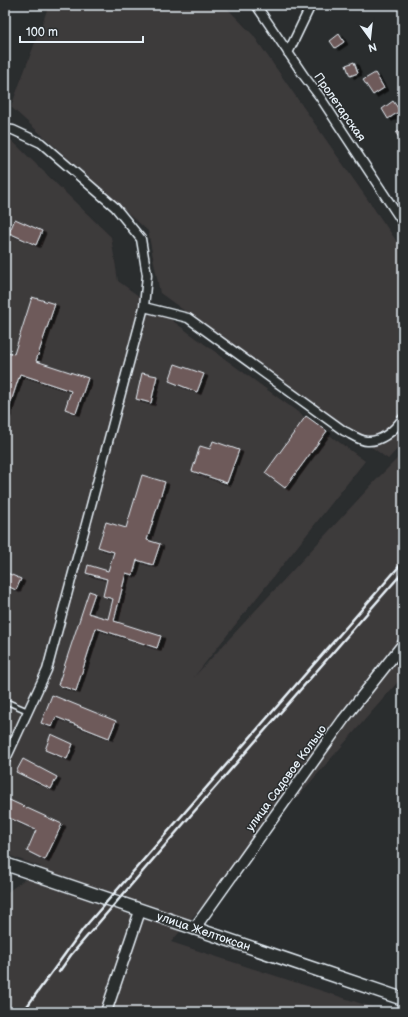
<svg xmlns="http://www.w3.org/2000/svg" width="408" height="1017" viewBox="0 0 408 1017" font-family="'Balsamiq Sans',sans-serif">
  <defs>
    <filter id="shadow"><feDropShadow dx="4" dy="2.5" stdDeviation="0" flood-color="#0009"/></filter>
  </defs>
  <rect width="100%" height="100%" fill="#2a2d2e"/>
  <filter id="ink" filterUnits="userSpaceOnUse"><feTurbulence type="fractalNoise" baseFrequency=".025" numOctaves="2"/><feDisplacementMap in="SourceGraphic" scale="8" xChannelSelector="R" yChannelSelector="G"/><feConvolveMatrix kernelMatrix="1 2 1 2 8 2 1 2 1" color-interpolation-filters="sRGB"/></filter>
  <g filter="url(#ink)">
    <path fill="#3e3a3b" d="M49,5H224L253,35L402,249H403V443L388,459L160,293L148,231L11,107Z
      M5,134L111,237L118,281L365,461L194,677L379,477L403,453V676L171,942L387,1012H5V894L41,867L5,854Z"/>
    <path fill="#6e5a5a" stroke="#e8f1f8" filter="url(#shadow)" d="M339,34L344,42L335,48L330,41Z
      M354,62L358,73L350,76L346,65Z
      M375,73L384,88L373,95L363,80Z
      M393,101L400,111L388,119L382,109Z
      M403,128V144L396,133Z
      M15,219L42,231L36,245L9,233Z
      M32,297L55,304L36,361L88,378L76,413L65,409L71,391L20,374L6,417H5V359L7,352L14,354Z
      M175,364L204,374L197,392L169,381Z
      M142,373L157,376L151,403L136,399Z
      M306,416L327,431L285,488L265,473Z
      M213,441L239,450L227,483L192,471L200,446L210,449Z
      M142,475L165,482L147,540L160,544L153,565L137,560L133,575L126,573L114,621L161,636L157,648L96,628L76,691L58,685L89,591L95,593L88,613L108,619L113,599L103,596L107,579L86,573L88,565L108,571L114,552L98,547L106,522L126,528Z
      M5,572L21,579L16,590L5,585Z
      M52,695L116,721L109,738L56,717L52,727L41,723Z
      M51,734L73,744L67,759L45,750Z
      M23,759L57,777L51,789L16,772Z
      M5,798L62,824L45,860L27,851L36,830L5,816Z"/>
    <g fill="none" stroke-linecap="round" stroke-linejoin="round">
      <g stroke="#e8f1f8" stroke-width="7">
        <path id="service" d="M5,701L28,711"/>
      </g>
      <g stroke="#e8f1f8" stroke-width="11">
        <path id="minor" d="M256,5L304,76L320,97L403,223
          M288,53L311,5
          M5,129L13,130L41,143L115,207L141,239L147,275L144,307L47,670L5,761
          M144,307L188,318L344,431C351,434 360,441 367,441C383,442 395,429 403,418"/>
      </g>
      <g stroke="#e8f1f8" stroke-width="13">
        <path id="tertiary" d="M194,929L343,720L403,644
          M106,1012L140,911"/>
      </g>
      <g stroke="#e8f1f8" stroke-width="15">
        <g id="secondary">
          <path id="s1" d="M5,864L403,999"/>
        </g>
      </g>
      <use href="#service" stroke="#2a2d2e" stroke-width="4"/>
      <use href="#minor" stroke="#2a2d2e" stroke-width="8"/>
      <use href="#tertiary" stroke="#2a2d2e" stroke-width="10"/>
      <use href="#secondary" stroke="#2a2d2e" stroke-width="12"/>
      <path stroke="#e8f1f8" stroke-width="2.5" d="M5,26L9,5
        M59,972L71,955L192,814L403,572
        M23,1012L83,929L403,562"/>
    </g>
  </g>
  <g text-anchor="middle" stroke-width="3" stroke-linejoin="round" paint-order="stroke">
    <g font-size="12" fill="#e8f1f8" stroke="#2a2d2e">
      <text transform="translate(340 107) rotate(55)" y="4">Пролетарская</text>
      <text transform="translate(286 778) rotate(-54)" y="4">улица Садовое Кольцо</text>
      <text dy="4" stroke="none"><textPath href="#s1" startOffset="210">улица Желтоксан</textPath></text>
    </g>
  </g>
  <rect width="408" height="1017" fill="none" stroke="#2a2d2e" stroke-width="20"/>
  <rect x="10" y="10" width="388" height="997" fill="none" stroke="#e8f1f8" stroke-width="1.5" filter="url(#ink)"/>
  <g transform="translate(370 38) rotate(165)" stroke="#2a2d2e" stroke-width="3" paint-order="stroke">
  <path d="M0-3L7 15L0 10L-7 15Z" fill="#e8f1f8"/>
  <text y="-6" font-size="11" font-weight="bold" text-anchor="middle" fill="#e8f1f8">N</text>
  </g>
  <path d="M20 36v6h123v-6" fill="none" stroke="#e8f1f8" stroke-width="2"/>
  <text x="26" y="36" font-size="12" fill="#e8f1f8" stroke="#2a2d2e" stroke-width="3" paint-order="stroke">100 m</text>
</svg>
